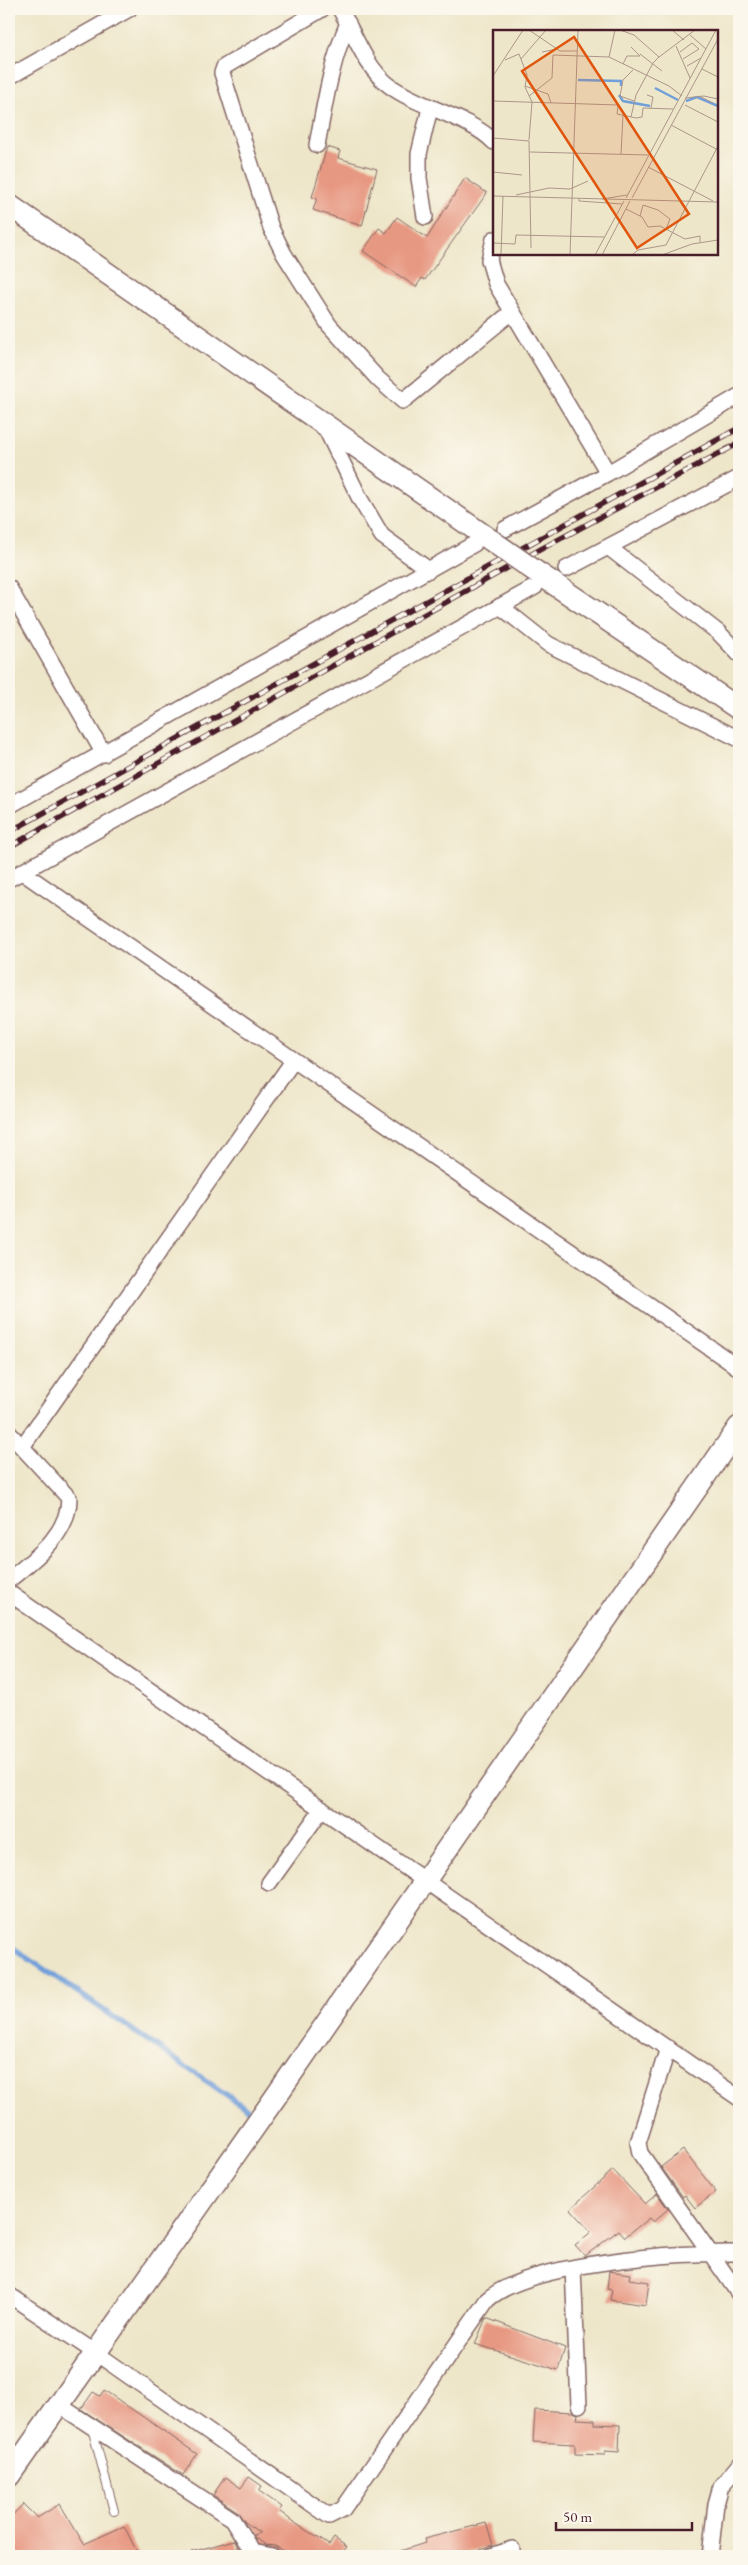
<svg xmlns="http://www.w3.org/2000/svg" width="748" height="2565" viewBox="0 0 748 2565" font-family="'EB Garamond',serif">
  <rect width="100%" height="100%" fill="#fbf7ec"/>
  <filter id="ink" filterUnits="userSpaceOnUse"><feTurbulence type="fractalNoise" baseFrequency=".02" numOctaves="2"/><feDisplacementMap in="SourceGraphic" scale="10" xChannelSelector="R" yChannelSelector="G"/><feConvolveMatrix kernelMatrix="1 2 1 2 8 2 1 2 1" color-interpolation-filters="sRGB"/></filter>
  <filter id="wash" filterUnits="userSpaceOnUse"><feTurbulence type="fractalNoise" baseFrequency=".0096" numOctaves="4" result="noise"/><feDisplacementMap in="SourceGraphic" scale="20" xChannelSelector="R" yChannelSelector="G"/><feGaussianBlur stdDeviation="1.12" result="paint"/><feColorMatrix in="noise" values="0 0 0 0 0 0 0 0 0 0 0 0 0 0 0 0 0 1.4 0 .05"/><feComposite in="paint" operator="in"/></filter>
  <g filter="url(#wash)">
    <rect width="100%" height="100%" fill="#eee6c9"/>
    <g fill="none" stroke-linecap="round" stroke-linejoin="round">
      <path stroke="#719fd9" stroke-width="5.5" d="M9,1945L250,2111"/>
    </g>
    <g id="blocks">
      <path fill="#e79882" d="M327,147L340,151L338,158L377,169L362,226L313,210L317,198L312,197Z
        M465,178L487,193L425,280L422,278L416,287L363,251L379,228L386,233L397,217L427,238Z
        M683,2150L716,2192L695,2208L685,2195L683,2197L661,2167Z
        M613,2170L645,2204L657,2194L668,2209L653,2222L649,2218L625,2237L619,2230L585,2256L575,2245L591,2232L570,2209Z
        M609,2271L630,2274L629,2279L649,2282L646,2305L610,2300L612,2290L607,2289Z
        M486,2318L565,2348L558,2370L475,2344Z
        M104,2390L197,2454L183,2475L81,2409L93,2392L100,2396Z
        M535,2410L573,2412L578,2414L577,2419L595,2420V2424L620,2425L619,2452L605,2451V2455L575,2454V2444L533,2442Z
        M225,2477L241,2488L249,2477L262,2486L259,2491L282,2507L279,2511L292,2521L329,2545L334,2538L347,2547L341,2554L345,2556H291L275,2546L266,2545L255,2538L253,2535L260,2533L245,2522L237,2511L213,2495Z
        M23,2504L37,2518L60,2504L84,2544L124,2526L139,2556H9V2519Z
        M486,2523L493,2545L458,2556H394V2553L425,2543L424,2539Z
        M234,2540L243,2556H191V2552Z"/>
    </g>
  </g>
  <g filter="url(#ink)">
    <use href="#blocks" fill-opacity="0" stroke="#836562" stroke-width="1"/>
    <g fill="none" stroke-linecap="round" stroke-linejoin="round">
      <g stroke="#836562" stroke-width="10">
        <path id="lane" d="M92,2428L114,2511"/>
      </g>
      <g stroke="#836562" stroke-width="18">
        <path id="street" d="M322,9L224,67L222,73L271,228L284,254L329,325L378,379L403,401L512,312
          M340,9C354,33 366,69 390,86C420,108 470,117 494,142
          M9,77L129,9
          M317,145C325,103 331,62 348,23
          M425,217L419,178V154L430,108
          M494,239L489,260L496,284L608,473
          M324,425L360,499L382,536L429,570
          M505,529L608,473L739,396
          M608,547L719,633L739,654
          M566,569L739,478
          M9,588L104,754
          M500,606L548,644L739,739
          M9,806L474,544
          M22,872L739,1368
          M9,879L535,587
          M9,1433L69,1498C69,1535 34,1559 9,1580
          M22,1447L293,1061
          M9,1593L739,2098
          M269,1883L322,1809
          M668,2048L638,2143L640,2153L739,2294
          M573,2268L579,2405
          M9,2295L96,2353L329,2516L343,2509L487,2300C529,2262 682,2252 739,2253
          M59,2405L232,2519L255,2556
          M253,2552L272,2556
          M491,2556L512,2549
          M710,2556L716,2504L721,2486L739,2465"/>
      </g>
      <g stroke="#836562" stroke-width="24">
        <path id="secondary" d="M9,205L492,541
          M538,573L739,709
          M9,2476L272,2102L739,1427"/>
      </g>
      <use href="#lane" stroke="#fff" stroke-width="8"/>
      <use href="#street" stroke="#fff" stroke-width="15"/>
      <use href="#secondary" stroke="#fff" stroke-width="21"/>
      <g stroke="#4a1f2b" stroke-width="5.5">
        <path id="rail" d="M9,832L739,428
          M9,847L541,549L739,443"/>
      </g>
      <use href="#rail" stroke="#fbf7ec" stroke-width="4" stroke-dasharray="11" stroke-linecap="butt"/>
      <g stroke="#836562" stroke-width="24" stroke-linecap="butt">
        <path id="secondary-bridge" d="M492,541L538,573"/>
      </g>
      <use href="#secondary-bridge" stroke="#fff" stroke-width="21"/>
    </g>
  </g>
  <g transform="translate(493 30)">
    <rect width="225" height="225" fill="#eee6c9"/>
    <path fill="none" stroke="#719fd9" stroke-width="2.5" d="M85,50L128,51V56M162,58L185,70M126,65L130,71L157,76M193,71L204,67L225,76"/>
    <path fill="none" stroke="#ac968a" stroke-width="1" d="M36,0L67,21H84M127,0L141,5L166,27L202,0M179,0L191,10M197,5L213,19M183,16L197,48M49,22L64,19M187,22L199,13L206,19L190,29M147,24L169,41M116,27L122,0M28,29L53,0M12,30L26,24L34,45L32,57L39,72L36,110M130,34L134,26H147L138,17M194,36L208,28M209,39L225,47M140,40L130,50L127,66L141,71M0,46L30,0M32,56L55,64L58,73M154,65L160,67L158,78M36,66L59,48L60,25L116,27L176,56L189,66M206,66L220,73M192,68L211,66L225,69M0,71L125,75L124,84L143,88L149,87L150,78L180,79M192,75L225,92M138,87L143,65L160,33L166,27M178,95L225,120M0,108L36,111L38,218M37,122L155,125M128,124L130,85M155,137L220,171M0,142L29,145M23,165L56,158L77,159L95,151M0,166L225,172M86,168V171L129,174M133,168L223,0M139,168L225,9M109,169L134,165M133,179L149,187L155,197L167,196L192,209L207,206V212M147,186L150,175L165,180L177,189L173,199M0,213L22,214L23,205L111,207M8,225L10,166M77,225L85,0M102,225L131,171M109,225L137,171M139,225L145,220L173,215L225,116M169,225L199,214L225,210"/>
    <path fill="#e0560e" fill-opacity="0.15" stroke="#e0560e" stroke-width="2.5" d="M81,7L196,184L144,218L29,41Z"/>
    <rect width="225" height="225" fill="none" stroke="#4a1f2b" stroke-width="2.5"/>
  </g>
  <rect width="748" height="2565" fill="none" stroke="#fbf7ec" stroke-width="30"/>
  <path d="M556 2522v8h136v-8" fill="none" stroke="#4a1f2b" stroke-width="2.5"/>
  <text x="563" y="2522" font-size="15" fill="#4a1f2b" stroke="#fbf7ec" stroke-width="4" paint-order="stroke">50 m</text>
</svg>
